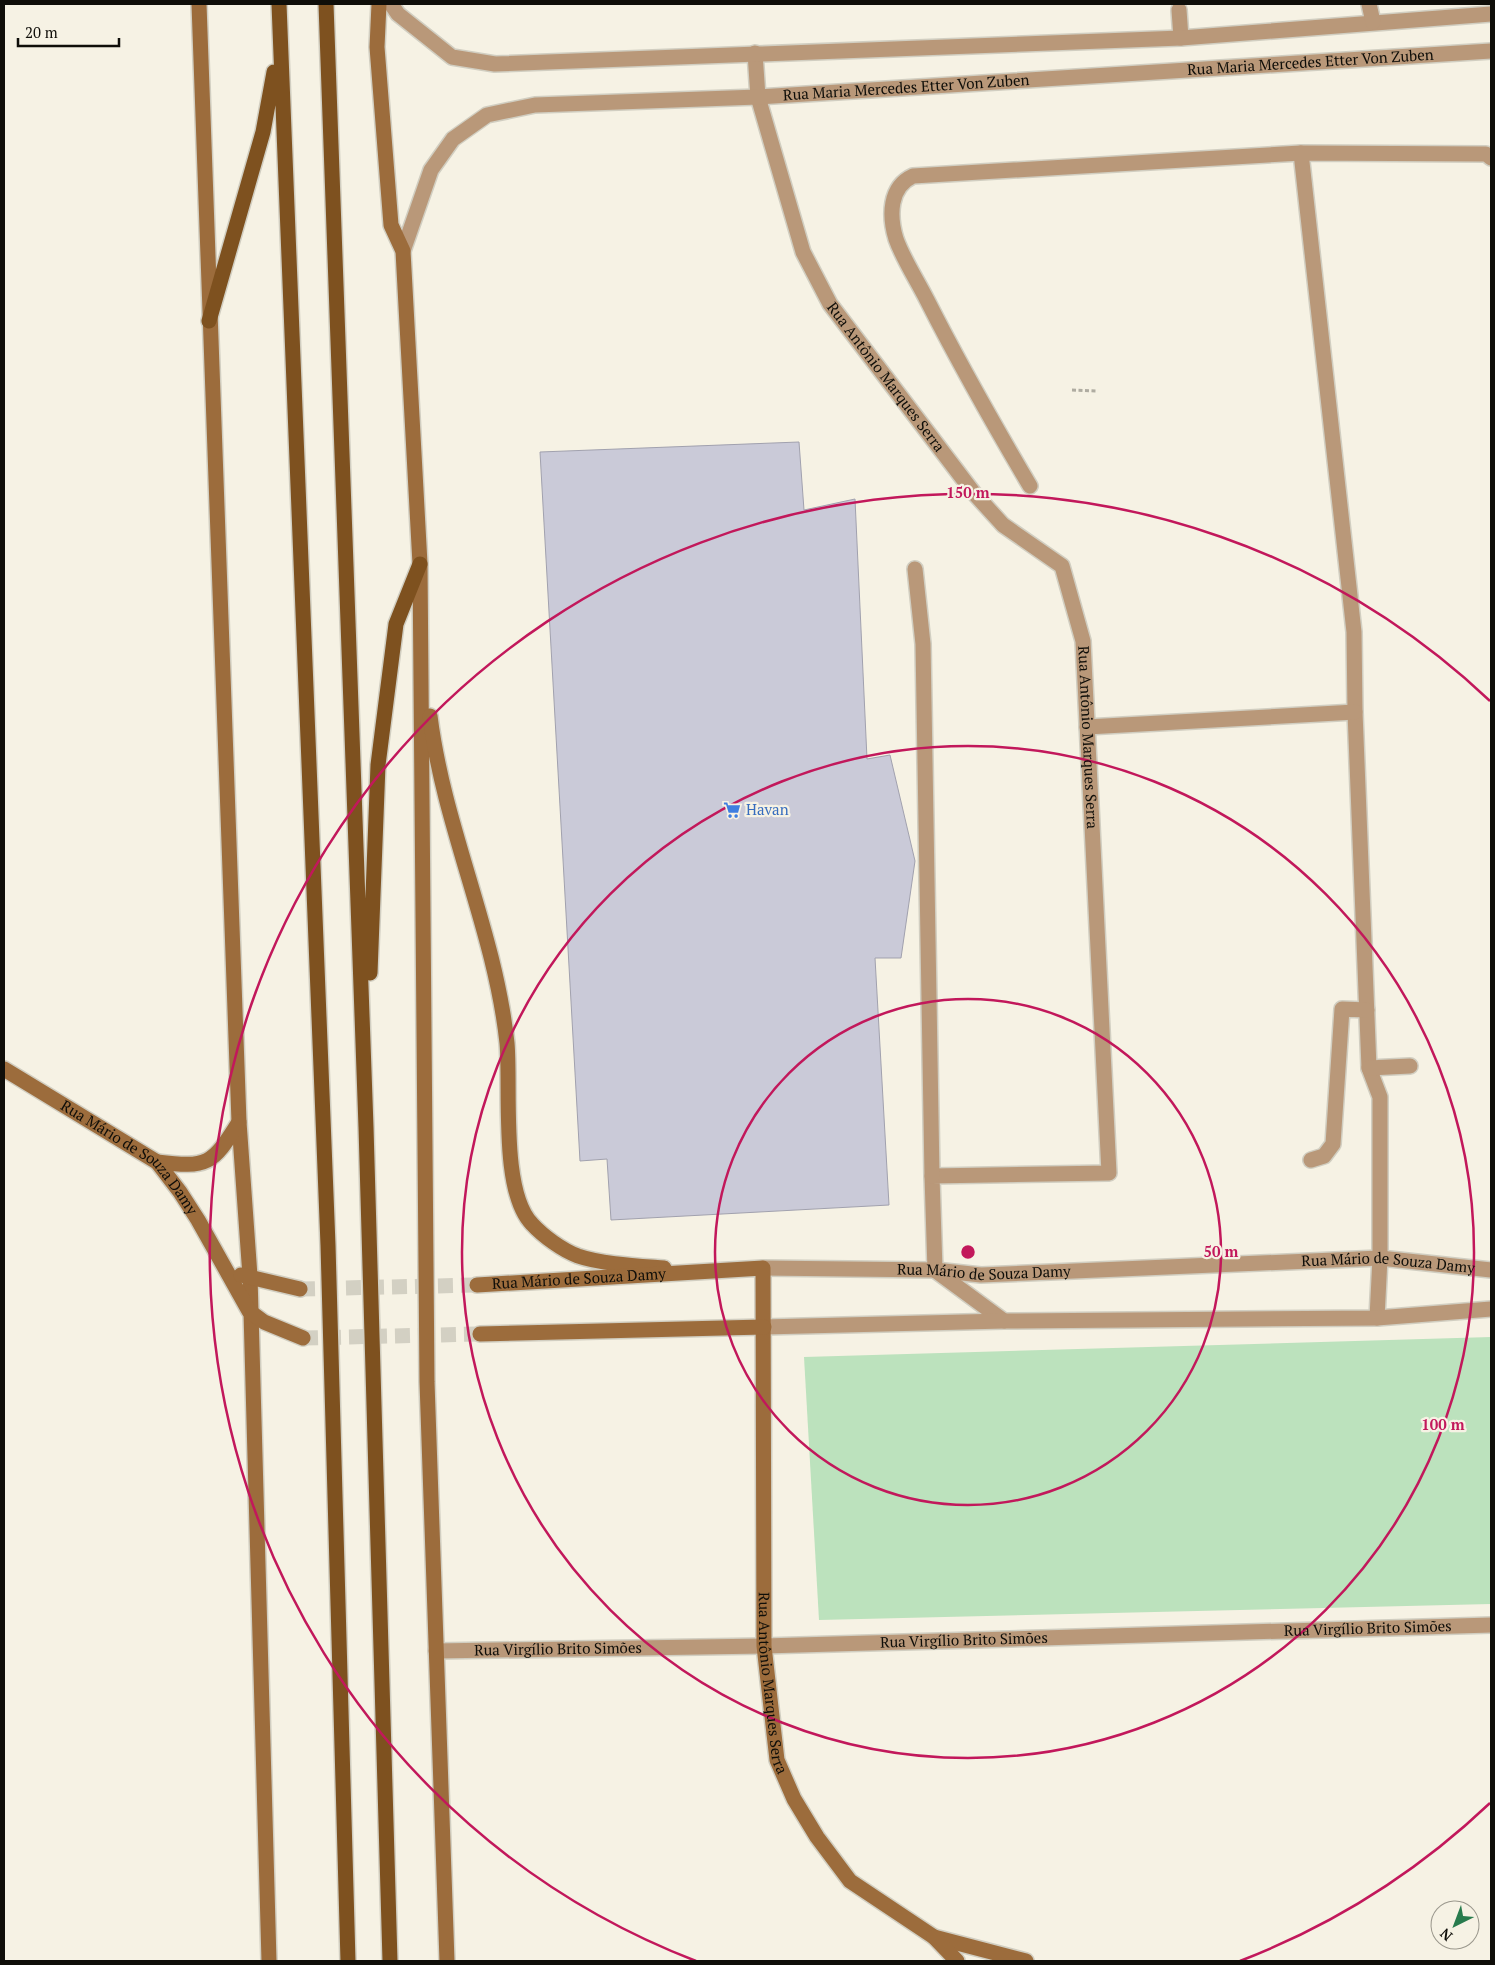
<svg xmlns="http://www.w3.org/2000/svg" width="1495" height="1965" viewBox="0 0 1495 1965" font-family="'PT Serif',serif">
  <rect width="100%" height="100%" fill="#f6f2e4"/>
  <path fill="#bce2bd" d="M1491,1337V1604L819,1620L804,1357Z"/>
  <path fill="#cacad8" stroke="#a1a1ae" d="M799,442L804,510L855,499L867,759L890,755L915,861L901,958H875L889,1205L611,1220L607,1159L580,1161L540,452Z"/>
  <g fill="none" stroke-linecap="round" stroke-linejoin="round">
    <path stroke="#d3d0c3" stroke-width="15" stroke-dasharray="15 8" stroke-linecap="butt" d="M300,1289L477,1285
      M303,1338L480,1334"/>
    <g stroke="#d1cec1" stroke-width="18">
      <g id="lane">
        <path d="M1179,10L1181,38"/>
        <path id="s1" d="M755,53L758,97L803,252L830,304L973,492L1003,525L1062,566L1083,641L1109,1173L932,1176L935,1270"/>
        <path d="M1301,153L1354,632L1355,712L1369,1068L1380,1097V1258L1377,1318"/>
        <path d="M1030,486C994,425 959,363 927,300C917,280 903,259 896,239C889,216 889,187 913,176L1301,153L1486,154L1491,158"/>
        <path d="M915,569L923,644L932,1176"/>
        <path d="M1087,727L1355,712"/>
        <path d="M1369,1068L1410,1066"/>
        <path d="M1311,1160L1324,1156L1333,1144L1342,1009L1367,1010"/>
      </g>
    </g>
    <g stroke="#d1cec1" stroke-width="18">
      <g id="street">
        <path d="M391,4L398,14L452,57L495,64L1181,38L1491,14"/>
        <path d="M1369,4L1373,22"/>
        <path id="s2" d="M403,251L431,170L453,139L487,115L535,105L758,97L1491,51"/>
        <path id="s3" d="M763,1268L935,1270L981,1275L1380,1258L1491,1270"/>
        <path d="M936,1271L1004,1321"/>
        <path d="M764,1327L1004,1321L1377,1318L1491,1309"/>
        <path id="s4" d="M436,1651L764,1646L1491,1625"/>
      </g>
    </g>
    <g stroke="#d1cec1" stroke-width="18">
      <g id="secondary">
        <path d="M199,4L239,1122L250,1276L269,1961"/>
        <path d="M379,4L377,47L391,225L403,251L420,564L427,1382L447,1961"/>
        <path d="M430,716C444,828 495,931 507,1043C511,1087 500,1191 532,1224C543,1236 562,1250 578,1256C601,1264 639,1266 664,1268"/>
        <path id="s5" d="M4,1069L157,1162L180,1192L198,1220L249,1311L264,1322L303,1338"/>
        <path d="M157,1162C208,1168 212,1165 239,1122"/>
        <path d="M241,1275L300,1289"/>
        <path id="s6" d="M477,1285L763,1268L764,1646L777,1760L794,1799L817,1837L850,1881L934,1937L1026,1961"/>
        <path d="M480,1334L764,1327"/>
        <path d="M934,1937L957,1961"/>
      </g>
    </g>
    <g stroke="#d1cec1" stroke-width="18">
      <path id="primary" d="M279,4L328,1245L348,1961
        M326,4L366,1127L390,1961
        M209,321L263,132L274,72
        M370,973L378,765L396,624L420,564"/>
    </g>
    <path stroke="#afaca1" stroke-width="3" stroke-dasharray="4 2.5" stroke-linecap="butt" d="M1072,390L1098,391"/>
    <use href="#lane" stroke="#b99879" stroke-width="15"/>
    <use href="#street" stroke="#b99879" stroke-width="15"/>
    <use href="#secondary" stroke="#9c6c3c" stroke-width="15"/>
    <use href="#primary" stroke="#7e511f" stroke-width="15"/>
  </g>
  <g fill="none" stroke="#c2185b" stroke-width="2.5">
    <circle cx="968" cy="1252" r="253"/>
    <circle cx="968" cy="1252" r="506"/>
    <path d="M1490 1803A759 759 0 0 1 1240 1961M696 1961A759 759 0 1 1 1490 701"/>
  </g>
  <defs>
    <g id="supermarket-bare" transform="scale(1.35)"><path d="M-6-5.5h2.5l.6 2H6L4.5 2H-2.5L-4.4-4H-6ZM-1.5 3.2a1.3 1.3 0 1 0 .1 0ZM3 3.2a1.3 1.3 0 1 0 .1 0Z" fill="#3f7fe0" stroke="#f6f2e4" stroke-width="2.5" paint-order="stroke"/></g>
  </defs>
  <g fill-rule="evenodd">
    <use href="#supermarket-bare" x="732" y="810"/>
  </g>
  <g text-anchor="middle" stroke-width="4.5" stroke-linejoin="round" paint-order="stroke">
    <g font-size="15" fill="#0f0e09" stroke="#f6f2e4">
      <text dy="5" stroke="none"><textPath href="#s2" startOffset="991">Rua Maria Mercedes Etter Von Zuben</textPath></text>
      <text dy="5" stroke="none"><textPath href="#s2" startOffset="586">Rua Maria Mercedes Etter Von Zuben</textPath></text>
      <text dy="5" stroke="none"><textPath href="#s1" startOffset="356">Rua Antônio Marques Serra</textPath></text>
      <text dy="5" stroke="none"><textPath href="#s1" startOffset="791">Rua Antônio Marques Serra</textPath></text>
      <text dy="5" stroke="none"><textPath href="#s5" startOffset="155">Rua Mário de Souza Damy</textPath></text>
      <text dy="5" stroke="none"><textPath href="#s3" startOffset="626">Rua Mário de Souza Damy</textPath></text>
      <text dy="5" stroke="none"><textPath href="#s3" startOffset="221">Rua Mário de Souza Damy</textPath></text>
      <text dy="5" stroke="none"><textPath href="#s6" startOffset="102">Rua Mário de Souza Damy</textPath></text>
      <text dy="5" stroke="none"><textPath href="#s4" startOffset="932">Rua Virgílio Brito Simões</textPath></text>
      <text dy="5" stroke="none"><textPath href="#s4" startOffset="528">Rua Virgílio Brito Simões</textPath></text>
      <text dy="5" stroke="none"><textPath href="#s4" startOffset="122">Rua Virgílio Brito Simões</textPath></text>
      <text dy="5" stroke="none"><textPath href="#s6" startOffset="702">Rua Antônio Marques Serra</textPath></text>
    </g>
    <g font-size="15" fill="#366cbe" stroke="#f6f2e4" text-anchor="start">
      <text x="746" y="815">Havan</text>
    </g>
  </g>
  <circle cx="968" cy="1252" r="8" fill="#c2185b" stroke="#f6f2e4" stroke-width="2.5"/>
  <g font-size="15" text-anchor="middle" font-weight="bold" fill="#c2185b" stroke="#f6f2e4" stroke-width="4.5" stroke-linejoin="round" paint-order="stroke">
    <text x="968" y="498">150 m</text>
    <text x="1221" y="1257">50 m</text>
    <text x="1443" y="1430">100 m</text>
  </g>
  <rect width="1495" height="1965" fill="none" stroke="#0f0e09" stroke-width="10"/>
  <g transform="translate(1455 1925) rotate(222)"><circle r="24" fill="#f6f2e4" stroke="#9a978c"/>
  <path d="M0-4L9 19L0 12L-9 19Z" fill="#287b4d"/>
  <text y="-8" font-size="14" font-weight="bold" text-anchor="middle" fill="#0f0e09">N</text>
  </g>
  <path d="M18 38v8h101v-8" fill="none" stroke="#0f0e09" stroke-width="2.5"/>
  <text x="25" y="38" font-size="15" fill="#0f0e09" stroke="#f6f2e4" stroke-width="4" paint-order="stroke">20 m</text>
</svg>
